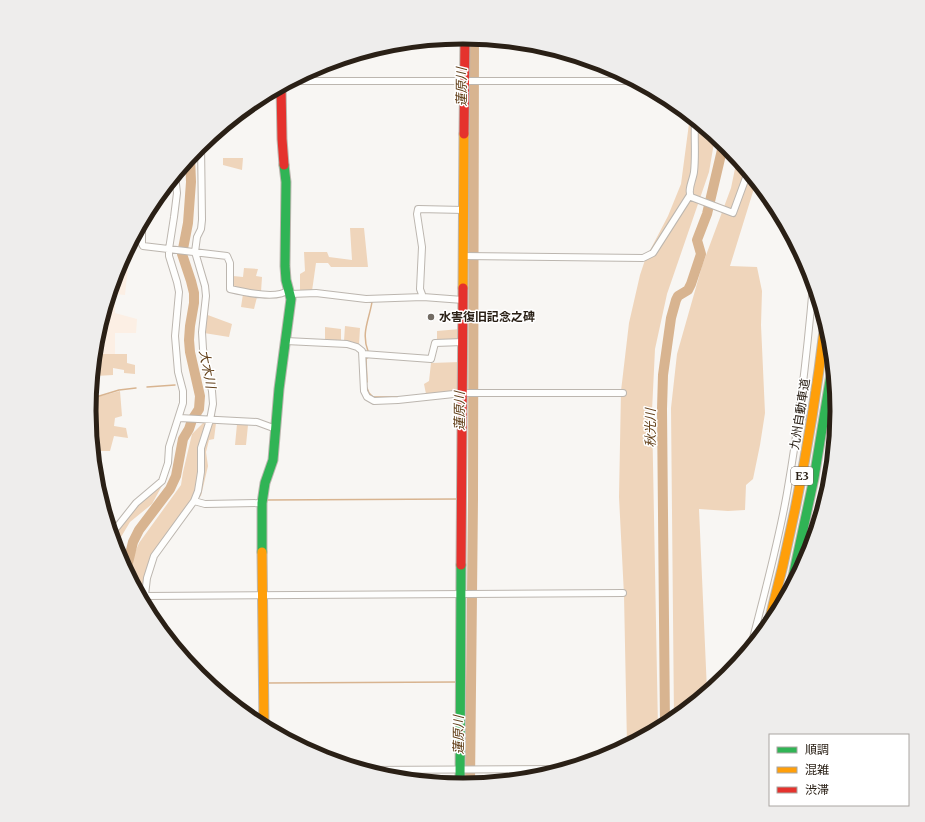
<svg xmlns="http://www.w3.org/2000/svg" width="925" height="822" viewBox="0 0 925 822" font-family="Merriweather,'Noto Sans JP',serif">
  <rect width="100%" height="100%" fill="#f8f6f3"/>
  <path fill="#fcefe4" d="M128,248H130L125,295L115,294V313L137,319L136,333H115V354H95L96,338L117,268Z"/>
  <path fill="#efd5bb" d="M690,116L715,137L709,172L667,294L655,349L652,411L658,729L627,745L624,595L619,497L621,391L629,323L640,275L645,260L668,216L681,184Z
    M223,158H243L242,170L223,165Z
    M737,159L756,182L730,266L757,267L762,291L761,325L765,413L760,445L753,479L746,485L745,510L728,511L699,509L707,691L674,719L671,408L677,354L702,266L731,188Z
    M350,228H364L368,267H331L328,263H316L312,291L300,290V274L305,271L304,252H327L329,257L352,260Z
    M244,268L258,269L256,276L262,277L261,292L233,287V276L243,277Z
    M243,294L257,297L254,309L241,307Z
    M205,314L232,324L229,337L204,333Z
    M345,326L360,328L359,345L344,341Z
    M325,327L341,329V341H325Z
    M460,329L461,340L437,342V331Z
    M95,354H127V363L135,365V374L124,373V370L113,368V375L96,376Z
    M460,362V387L454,391L426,394L424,384L429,381L431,363Z
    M120,391L122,416L115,418L114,426L126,428L128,438L114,436L110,451H100L97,397Z
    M211,422L216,423L214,439L209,440L206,452L208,466L201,496L192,500L153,553L142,601L129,576L131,562L139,543L181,485L183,472L192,434L203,423Z
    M237,424L248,425L246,445H235Z
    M164,482L152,504L130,522L121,537L116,551L110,532L137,505Z"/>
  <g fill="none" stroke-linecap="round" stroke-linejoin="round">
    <path stroke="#d8b490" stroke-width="1.5" d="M368,351C361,333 369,320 372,302H370
      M94,355L96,390
      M367,382L366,359L368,357
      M147,387L175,385
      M367,388L369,393L373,397H402
      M99,451L96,397L119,390L136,388
      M99,457L100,463
      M101,480V489
      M265,500L459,499
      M266,683L457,682"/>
    <path stroke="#d8b490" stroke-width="10" d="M126,571L133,542L139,530L170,489L176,476L183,439L189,429L192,420L199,409L200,396L190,352L189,340L190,326L194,303V293L191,281L182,254L188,223L191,182L190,156
      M665,725L662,409L663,375L671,318L676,300L678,296L688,290L691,284L701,254L697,240L707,214L722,150L727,146
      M470,784L473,499L474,38"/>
    <path stroke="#cfcbc7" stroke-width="6" stroke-dasharray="6 3" stroke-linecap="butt" d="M803,417L813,419"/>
    <g stroke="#bcb6af" stroke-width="8">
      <path id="street" d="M290,81H636
        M695,121C694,138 696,155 694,172C693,180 687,190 691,197L733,213L748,172
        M142,221V244L143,246L227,256L230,263V289C243,292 278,300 288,290
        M464,256L643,258L653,253L690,195
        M291,294L316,293L366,299L423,297L463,300
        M423,297L420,289L422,247L417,214L418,209L464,210
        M286,341L347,344L357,347L362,351L364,391L367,397L374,401L398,400L463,393H623
        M363,354L431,359L435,343L463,342
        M179,418L257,422L276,429
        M833,422H835
        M194,501L198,491L201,472V448L210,420L213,404L212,391L203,349L202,332L206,296L205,286L195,252L197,237L201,229L202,220L201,144
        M816,527L832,453
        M110,530L117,527L136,503L162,481L168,463L169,447L183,403V391L178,372L175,336L179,292L177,282L169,256V249L174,217L177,193L175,175
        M145,596L623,593
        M144,604L147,578L154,556L194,501L205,504L262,503
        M751,646C764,595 778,545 787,493C799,424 807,355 813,285
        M363,770L566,769"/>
    </g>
    <g stroke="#bcb6af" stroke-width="11">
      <path id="fast" d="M262,552V503L265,483L273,460L279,389L291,299L286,280L285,266L286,182L284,165
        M791,586L814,478L832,368
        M460,785L461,565"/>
    </g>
    <g stroke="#bcb6af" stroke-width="11">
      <path id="slow" d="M463,288L464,134
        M89,403L91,433
        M262,552L264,727
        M768,626C794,526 813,426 825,323"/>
    </g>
    <g stroke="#bcb6af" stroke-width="11">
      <path id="jam" d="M281,86L282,139L284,165
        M464,134L465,37
        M461,565L463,288"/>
    </g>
    <use href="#street" stroke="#fefefd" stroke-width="6"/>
    <use href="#fast" stroke="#30b455" stroke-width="9"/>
    <use href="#slow" stroke="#ff9f0a" stroke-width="9"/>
    <use href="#jam" stroke="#e5322d" stroke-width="9"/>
  </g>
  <circle fill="#726b63" stroke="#fff" stroke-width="1.5" cx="431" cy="317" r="4"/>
  <g text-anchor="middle" stroke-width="3" stroke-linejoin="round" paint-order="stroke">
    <rect fill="#fff" stroke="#6a635c" stroke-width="1" x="791" y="467" width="22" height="18" rx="3"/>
    <g font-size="11" font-weight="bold" fill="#2a2016">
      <text x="802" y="480">E3</text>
    </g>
    <g font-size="12" font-weight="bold" fill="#2a2016" stroke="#fff" text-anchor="start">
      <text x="439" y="321">水害復旧記念之碑</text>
    </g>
    <g font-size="12" fill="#2a2016" stroke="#fff">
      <text transform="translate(800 414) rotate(-81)" y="4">九州自動車道</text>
    </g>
    <g font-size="13" font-style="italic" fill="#613e17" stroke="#fff">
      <text transform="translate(461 87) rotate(-90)" y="5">蓮原川</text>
      <text transform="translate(208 369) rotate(79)" y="5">大木川</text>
      <text transform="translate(459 411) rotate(-90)" y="5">蓮原川</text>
      <text transform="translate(650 428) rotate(-90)" y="5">秋光川</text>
      <text transform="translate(458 735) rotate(-90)" y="5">蓮原川</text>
    </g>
  </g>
  <path d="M0 0H925V822H0ZM96 411a367 367 0 1 1 734 0a367 367 0 1 1-734 0Z" fill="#eeedec" fill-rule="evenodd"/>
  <path fill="none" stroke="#2a2016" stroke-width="5" d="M96 411a367 367 0 1 1 734 0a367 367 0 1 1-734 0Z"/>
  <rect x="769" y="734" width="140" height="72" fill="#ffffff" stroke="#aaa6a2"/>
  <rect x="777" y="747" width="20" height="6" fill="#30b455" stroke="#aaa6a2"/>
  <text x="805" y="754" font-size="12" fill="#2a2016">順調</text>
  <rect x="777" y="767" width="20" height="6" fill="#ff9f0a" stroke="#aaa6a2"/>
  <text x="805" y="774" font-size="12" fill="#2a2016">混雑</text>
  <rect x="777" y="787" width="20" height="6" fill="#e5322d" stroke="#aaa6a2"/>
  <text x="805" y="794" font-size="12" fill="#2a2016">渋滞</text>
</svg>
